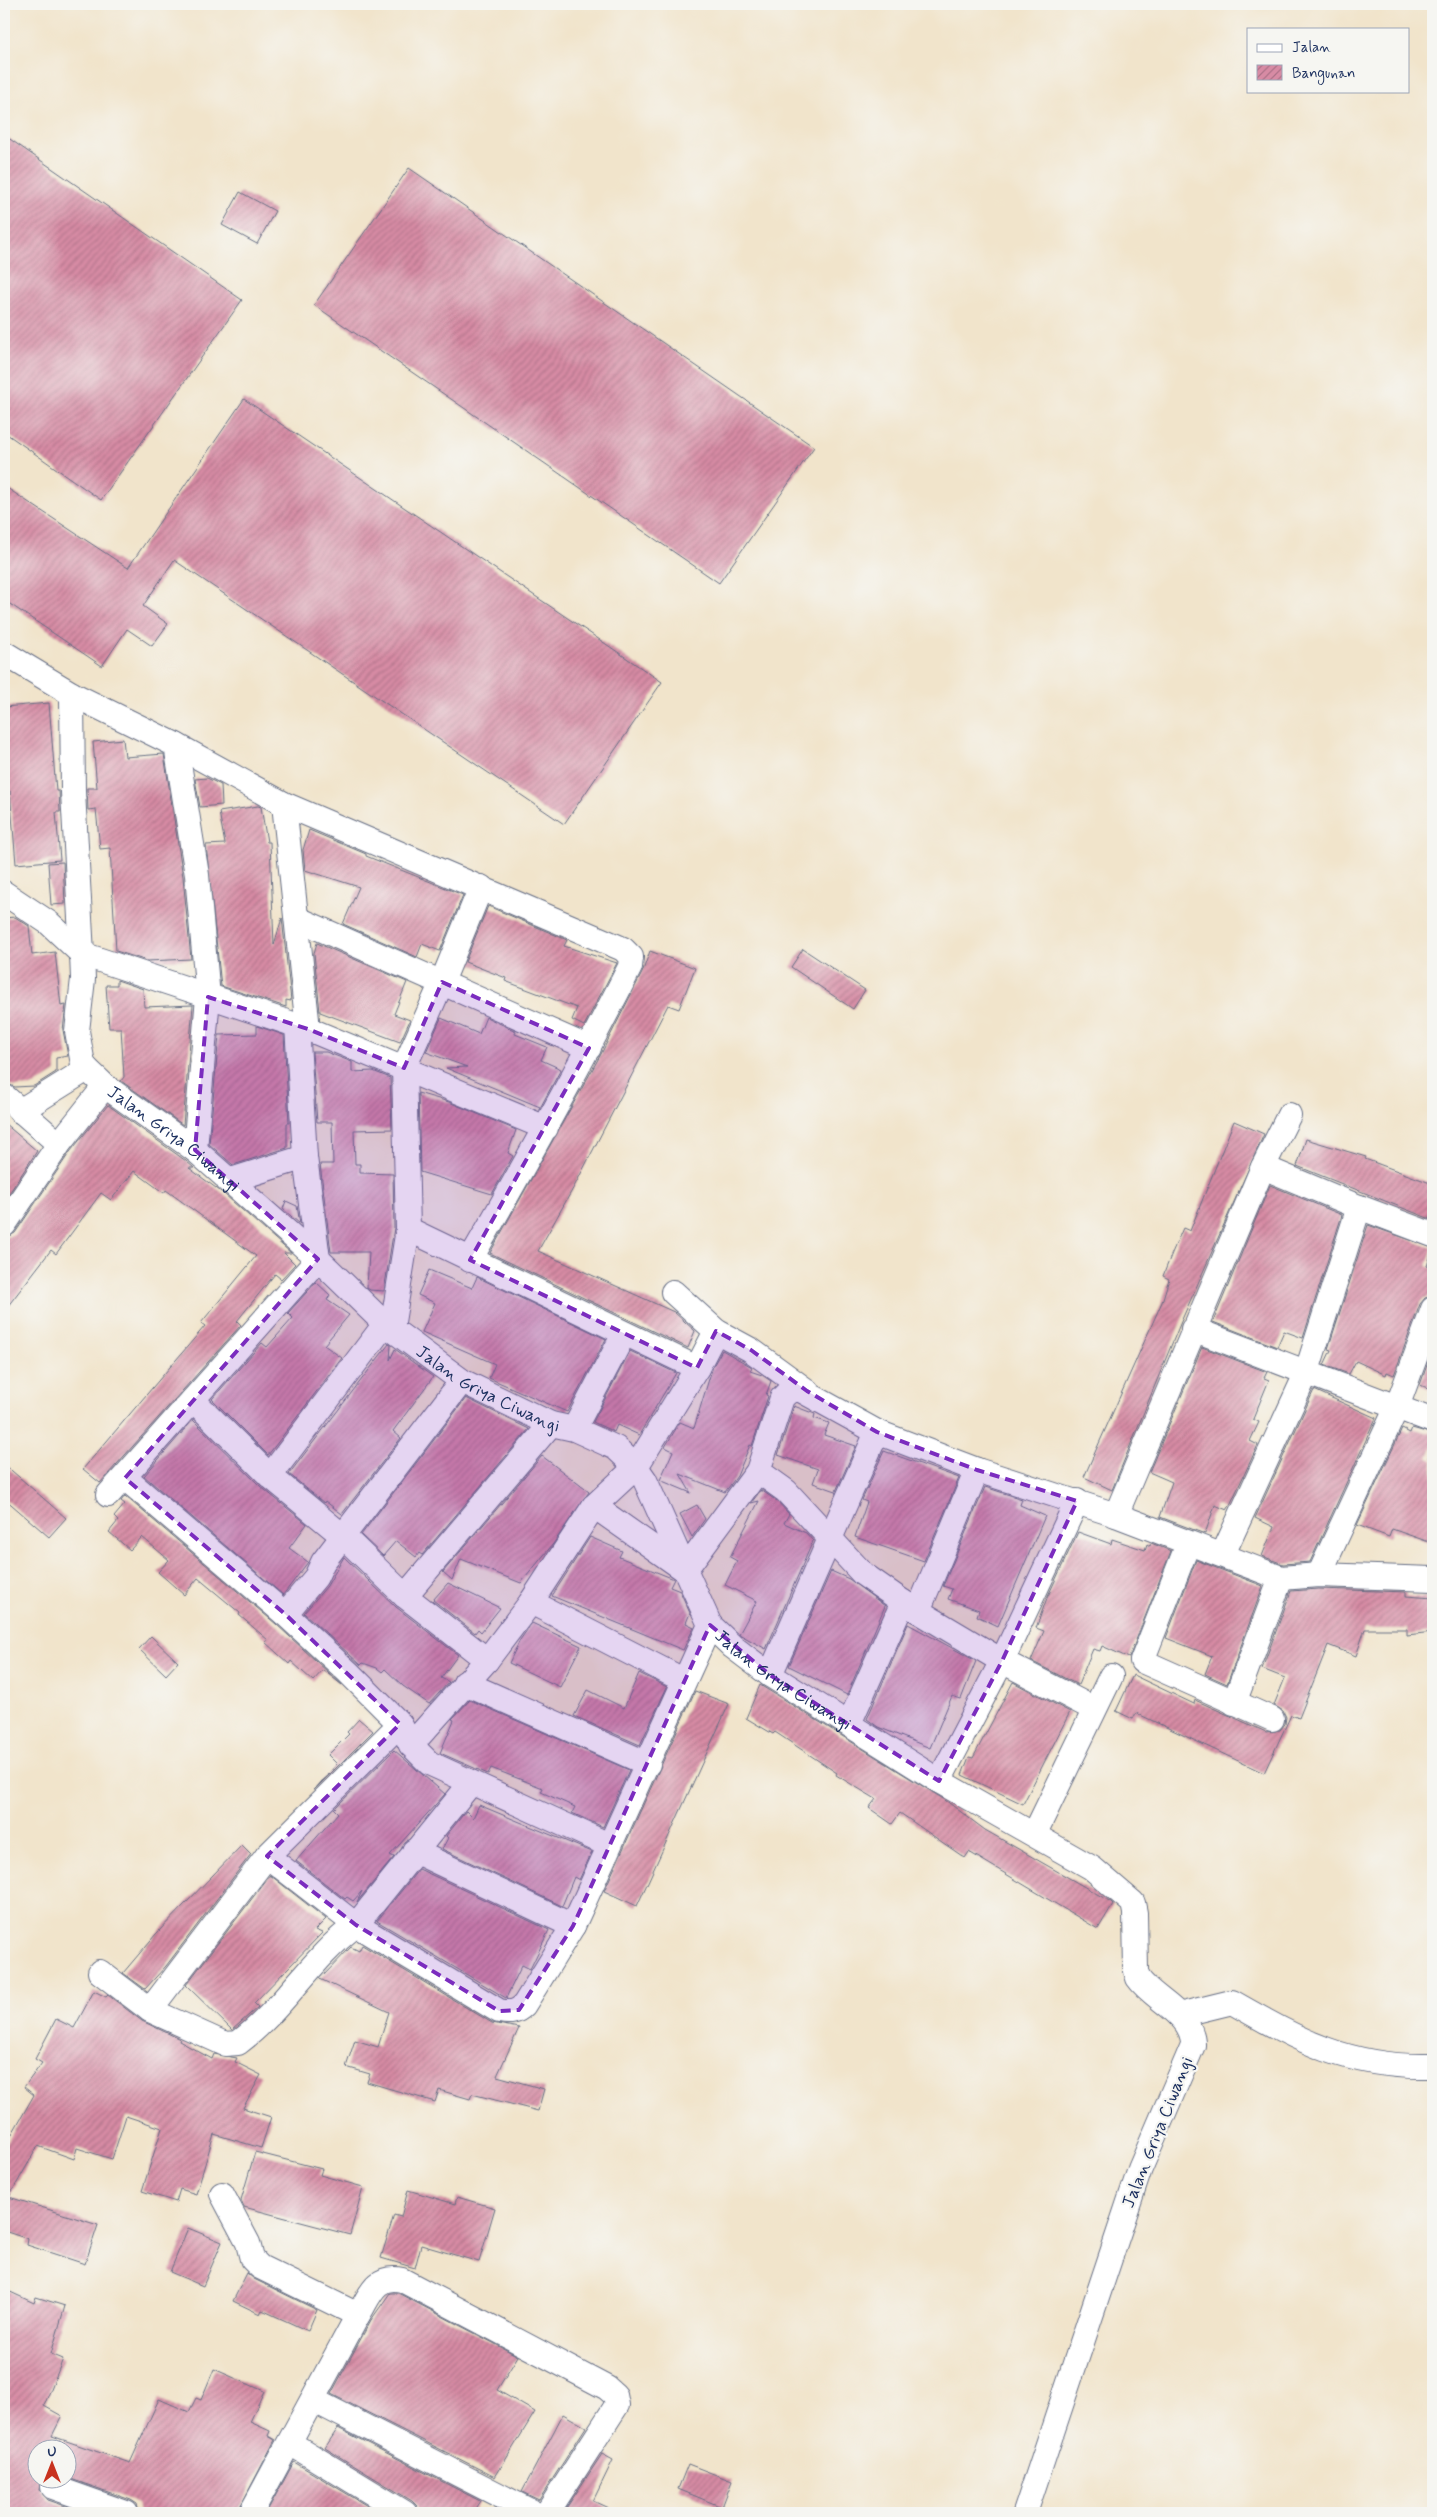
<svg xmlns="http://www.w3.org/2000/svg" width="1437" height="2517" viewBox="0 0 1437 2517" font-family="Mynerve,sans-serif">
  <defs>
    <pattern id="building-hatch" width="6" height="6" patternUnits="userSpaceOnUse" patternTransform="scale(1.25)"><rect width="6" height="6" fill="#d78ba4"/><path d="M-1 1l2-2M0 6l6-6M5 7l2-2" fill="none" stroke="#ae7289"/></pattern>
  </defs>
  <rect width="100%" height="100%" fill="#f6f6f2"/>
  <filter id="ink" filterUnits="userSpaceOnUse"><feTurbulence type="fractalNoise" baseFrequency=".02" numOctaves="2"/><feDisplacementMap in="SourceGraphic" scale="10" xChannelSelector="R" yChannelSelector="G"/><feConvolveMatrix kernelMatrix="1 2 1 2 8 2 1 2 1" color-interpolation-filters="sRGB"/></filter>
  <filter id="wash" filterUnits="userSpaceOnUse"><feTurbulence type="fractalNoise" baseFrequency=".0096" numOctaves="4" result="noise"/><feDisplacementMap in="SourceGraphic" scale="20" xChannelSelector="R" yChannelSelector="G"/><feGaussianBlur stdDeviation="1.12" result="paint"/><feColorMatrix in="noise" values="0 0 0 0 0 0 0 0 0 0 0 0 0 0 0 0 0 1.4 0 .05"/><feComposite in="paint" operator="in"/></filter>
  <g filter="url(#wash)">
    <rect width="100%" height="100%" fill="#f1e4cb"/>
    <g id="blocks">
      <path fill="url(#building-hatch)" d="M4,135L242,300L101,500L4,432Z
        M409,168L814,447L719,583L314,305Z
        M240,192L275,211L257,244L222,225Z
        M244,399L662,682L564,824L174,560L143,606L168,624L152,646L127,629L102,666L4,600V486L128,568Z
        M49,703L56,791H59L60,812H56L60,860L16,864L10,791H4V707Z
        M123,739L125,757L164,754L183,877L191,959L147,961L116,951L110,848L100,849L96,809L88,810L87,788H97L93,742Z
        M207,778L221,785L222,805L200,807L195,779Z
        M258,806L261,807L267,842H270L274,945L282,918L291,1001L286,1000V1007L221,986L206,845L225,844L219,812Z
        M309,830L366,854V856L463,895L440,951L422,944L417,957L343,924L359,887L305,870L303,850Z
        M63,862L65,904L51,905L48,863Z
        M488,906L567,940L564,946L617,963L584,1026L572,1020L577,1008L505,981L506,978L465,962Z
        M15,917L29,926L32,955L55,952L61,1006L66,1005L63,1030L68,1056L56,1058V1072L34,1086L15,1087L4,1083V918Z
        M317,943L407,982L394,1014L410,1020L400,1042L320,1012L314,953Z
        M803,949L865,990L853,1009L791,967Z
        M650,951L695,968L679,1009L668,1005L575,1185L538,1251L674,1312L695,1331L688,1348L490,1253L601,1054L642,973Z
        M117,980L143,989L144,1007L193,1005L183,1125L121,1081L124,1077L121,1028H109L106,985H117Z
        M486,1017L516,1031L515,1034L547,1047L541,1060L561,1069L539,1110L540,1107L446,1068L467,1067L426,1052L441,1018L479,1034Z
        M257,1026L284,1035L289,1123H287V1148L233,1165L209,1144L219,1035L257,1034Z
        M312,1052H326L352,1062V1072L373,1071L390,1078L392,1129L354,1130L355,1164H360V1173L393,1174L394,1228L384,1291L370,1290L367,1288L369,1252H331L320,1164H333L332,1122H317Z
        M418,1093L449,1102L516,1130L508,1153L513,1156L492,1194L420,1172Z
        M108,1105L186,1161L194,1168H189L224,1194L291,1253H284L295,1264L281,1279L275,1274L237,1321L241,1325L100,1483L83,1469L205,1326L201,1323L256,1256L166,1190L164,1193L134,1171L111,1200L101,1193L56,1254L51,1250L4,1311V1239L15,1233L70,1152Z
        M1234,1121L1264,1134L1180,1324L1112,1490L1084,1477L1162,1302L1169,1279L1163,1276L1172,1253L1183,1228L1190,1231Z
        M4,1123L37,1151L4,1201Z
        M1306,1139L1366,1157L1365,1159L1433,1184V1220L1297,1166Z
        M1270,1185L1342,1215L1303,1338L1284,1331L1277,1347L1213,1322Z
        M286,1201L297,1206L300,1224L283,1209Z
        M1368,1225L1433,1248L1427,1266L1433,1268V1296L1425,1298L1420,1304L1394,1375L1387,1372L1386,1375L1356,1361L1349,1374L1324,1365L1331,1350L1328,1349Z
        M429,1270L472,1288L477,1277L606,1339L567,1412L489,1378L495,1364L422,1332L435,1303L418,1295Z
        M316,1282L330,1295L327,1300L349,1315L324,1345L342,1358L268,1455L212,1399L262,1343L267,1347L293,1318L288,1313Z
        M389,1344L391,1345L390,1360L395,1349L433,1377L393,1431L401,1438L342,1514L325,1501L324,1503L289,1474Z
        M1202,1347L1267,1372L1264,1378L1269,1380L1253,1419L1259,1422L1250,1441L1258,1445L1229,1507L1227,1510L1215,1505L1205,1534L1160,1517L1172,1482L1149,1472Z
        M1433,1348V1390L1420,1385Z
        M722,1350L752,1367L750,1371L762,1375L771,1381L766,1395L768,1396L752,1446L750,1445L737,1476L725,1492L680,1474L691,1493L660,1480L673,1451L665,1447L680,1422L694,1428L713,1366Z
        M630,1351L676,1373L639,1435L617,1425L614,1432L593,1422Z
        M1314,1390L1376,1418L1310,1562L1283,1564L1262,1556L1274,1527L1255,1518Z
        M466,1398L529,1429L422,1555L419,1553L416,1557L396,1541L383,1556L361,1535Z
        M794,1406L815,1414L814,1418L829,1423L824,1435L856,1446L836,1491L813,1483L818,1469L778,1455Z
        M193,1420L260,1486L307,1524L289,1548L308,1562L283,1595L144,1476Z
        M1412,1428L1433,1434V1443L1428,1458L1433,1460V1532L1429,1542L1392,1529L1389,1537L1357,1525L1402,1429L1410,1433Z
        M884,1451L959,1478L924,1561L855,1537L867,1502L862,1500Z
        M542,1456L589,1492L553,1544L521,1583L461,1559L452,1580L443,1572Z
        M4,1464L66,1518L49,1537L4,1498Z
        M985,1487L1022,1499L1020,1505L1045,1516L998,1626L977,1616L979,1610L948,1599L952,1589L943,1586Z
        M761,1490L777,1501L789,1514L784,1523L806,1533L813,1541L766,1649L739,1634L757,1601L725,1585L737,1561L730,1557L759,1501L751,1503Z
        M125,1496L276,1624L342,1685L323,1670L313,1681L291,1661L289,1664L265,1642L268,1640L239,1615L240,1613L198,1578L184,1595L158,1572L169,1560L142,1537L130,1550L109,1532L118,1521L114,1517L125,1504L121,1501Z
        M697,1505L705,1519L692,1537L680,1514Z
        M1078,1532L1111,1544L1112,1539L1145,1550L1147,1544L1150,1546L1151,1543L1171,1551L1129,1658L1102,1646L1100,1651L1093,1649L1078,1685L1031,1661L1044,1631L1036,1628L1047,1598Z
        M590,1537L622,1551L619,1557L674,1579L670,1587L680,1591L690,1613L686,1623L694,1627L683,1650L552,1596Z
        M344,1557L396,1607L458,1655L441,1678L449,1682L429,1704L403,1686L385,1669L382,1672L377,1668L363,1663L361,1665L304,1613L327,1586Z
        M1196,1560L1263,1586L1227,1684L1205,1674L1212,1656L1166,1638Z
        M831,1571L849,1579L885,1606L847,1695L789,1666Z
        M448,1583L500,1608L481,1632L478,1629L475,1633L433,1600Z
        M1319,1589L1406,1592V1596L1433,1598V1632L1407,1635V1629H1365L1356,1656L1328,1645L1299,1718L1291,1715L1264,1773L1136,1713L1133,1719L1116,1711L1133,1675L1194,1704L1195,1700L1266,1732L1280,1730L1285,1724L1286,1717L1283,1711L1274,1705L1285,1678L1262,1669L1291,1591Z
        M532,1623L581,1646L560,1687L509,1663L520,1640Z
        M908,1624L976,1661L961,1699L952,1696L930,1748L878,1727L867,1719Z
        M151,1636L178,1662L166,1675L139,1649Z
        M639,1673L667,1687L640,1745L574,1716L588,1690L624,1708Z
        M1013,1682L1070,1712L1023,1804L962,1775L969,1757L973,1758Z
        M760,1685L945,1800L985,1830L1111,1902L1113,1904L1098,1929L969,1852L965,1858L900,1813L892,1824L869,1808L876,1799L836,1775L837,1773L775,1732L773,1734L746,1718Z
        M695,1691L729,1704L637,1906L604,1891Z
        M470,1700L629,1770L603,1827L572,1813L575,1807L541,1792L543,1788L491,1768L488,1774L440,1753L454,1720L452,1719Z
        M359,1719L373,1731L314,1790L337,1764L328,1755L349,1734L347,1732Z
        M394,1750L445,1794L390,1855L394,1857L357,1902L362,1891L353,1901L347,1897L345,1899L296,1861L338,1813L334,1809Z
        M479,1805L592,1852L579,1880L574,1877L562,1906L442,1849L448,1838L446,1836L466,1811L473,1818Z
        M242,1845L251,1854L166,1966L145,1989L123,1973L156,1934Z
        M419,1869L549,1930L531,1967L530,1969L522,1965L506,1998L377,1921Z
        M270,1875L326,1919L315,1930L322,1933L254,2003L258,2007L232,2030L186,1985Z
        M362,1945L492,2023L519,2028L497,2076L544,2089L538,2111L472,2094L470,2099L439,2090L435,2102L367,2082L370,2074L346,2067L355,2040L378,2047L389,2012L320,1979L351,1947L359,1951Z
        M94,1991L106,1997L108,1995L142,2021L180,2039L179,2041L212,2059L214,2054L237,2058L235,2062L261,2075L243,2108L271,2117L261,2148L214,2134L196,2194L180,2189L176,2202L142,2191L162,2128L126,2116L112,2159L77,2148L74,2159L38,2146L9,2197L98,2225L85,2264L27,2245L28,2239L4,2231V2148L34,2095L24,2087L42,2063L35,2059L56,2019L74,2028Z
        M255,2152L322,2169L320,2175L363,2187L350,2235L244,2207L241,2200Z
        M408,2190L455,2204L457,2197L495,2208L479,2262L421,2245L415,2268L381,2258L394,2215L401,2217Z
        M188,2228L222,2242L203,2286L170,2272Z
        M247,2273L254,2279L317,2310L308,2331L262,2310L260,2314L233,2301Z
        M4,2289L34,2303L36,2297L65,2306L51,2354L63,2359L44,2406L62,2416L52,2436L130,2463L159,2399L189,2412L196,2398L201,2400L214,2369L264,2391L250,2422L270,2431L268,2436L275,2440L237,2513H139L137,2504L131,2500L68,2478V2450H38V2480H42L40,2490L48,2500L86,2513H4Z
        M390,2293H398L518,2356L497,2390L535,2412L495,2477L331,2394L371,2320Z
        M563,2414L586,2427L539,2500L522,2492Z
        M338,2428L480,2501L472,2513H419L417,2506L412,2501L325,2448Z
        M602,2454L613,2460L593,2501L619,2513H563Z
        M294,2462L379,2513H266Z
        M688,2464L732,2481L722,2507L678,2489Z"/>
    </g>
  </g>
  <g filter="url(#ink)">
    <use href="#blocks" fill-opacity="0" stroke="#666e84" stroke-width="1"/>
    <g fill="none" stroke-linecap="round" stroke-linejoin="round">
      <g stroke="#666e84" stroke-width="26">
        <g id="street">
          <path d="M4,653L72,694L176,745L284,804L623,949L631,957L630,967C580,1066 526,1163 470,1260"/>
          <path d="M72,694L73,792L82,954L308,1029L546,1128"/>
          <path d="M176,745L197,875L208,997L195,1150"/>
          <path d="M284,804L308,1029"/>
          <path id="s1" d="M4,893L49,923L82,954L83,979L77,1031L83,1064L87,1069L105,1086L195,1150L318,1259L385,1324L462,1381L551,1424L574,1429L616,1448L636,1467L645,1480L710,1625L733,1647L770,1675L939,1781L1092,1868L1133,1903L1135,1913L1136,1971L1138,1978C1153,2000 1194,2014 1193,2045L1140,2169L1025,2513"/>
          <path d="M298,919L589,1048"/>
          <path d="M4,1096L59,1144"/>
          <path d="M20,1111L87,1069"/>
          <path d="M1263,1167L1359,1207L1433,1235"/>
          <path d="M228,1181L305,1157"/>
          <path d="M4,1225L59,1144L105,1086"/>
          <path d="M408,1229L697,1368"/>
          <path d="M673,1292L716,1331L751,1350L807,1391"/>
          <path d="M392,1328L408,1229L404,1068L442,982L481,887"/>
          <path d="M1193,1329L1433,1421"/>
          <path d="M193,1400L270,1476L344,1537L405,1596L487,1660"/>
          <path d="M574,1429L624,1334"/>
          <path d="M758,1471L786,1491L863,1574L903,1602L1002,1661L1094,1709"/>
          <path d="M270,1476L385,1324"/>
          <path d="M125,1478L285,1614L348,1672L400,1724L411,1745L429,1763L609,1845"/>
          <path d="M108,1495L318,1259L305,1157L297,1025"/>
          <path d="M594,1506L685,1570L758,1471L782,1398L788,1392L799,1389L877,1432L977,1470L1116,1515L1281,1578L1319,1575L1433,1579"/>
          <path d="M1116,1515L1263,1167L1289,1115"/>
          <path d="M1188,1544L1142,1661L1272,1719"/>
          <path d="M1223,1554L1306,1374L1359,1207"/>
          <path d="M1319,1575L1397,1407L1433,1309"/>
          <path d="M405,1596L551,1424"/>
          <path d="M531,1602L683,1680"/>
          <path d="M918,1611L977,1470"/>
          <path d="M285,1614L316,1577L323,1562L462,1381"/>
          <path d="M770,1675L877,1432"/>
          <path d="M465,1683L648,1764"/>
          <path d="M1234,1703L1281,1578"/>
          <path d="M849,1724L903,1602"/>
          <path d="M411,1745L487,1660L531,1602L594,1506L636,1467L697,1368L716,1331"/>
          <path d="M939,1781L1002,1661L1077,1501"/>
          <path d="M1035,1833L1111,1676"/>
          <path d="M414,1851L573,1926"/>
          <path d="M267,1856L356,1925L499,2011C510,2013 516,2013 524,2005L573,1926L710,1625"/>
          <path d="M100,1972L150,2010L225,2044L238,2043C283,2010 311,1958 356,1925L471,1783"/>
          <path d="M150,2010L267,1856L400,1724"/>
          <path d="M1179,2015L1232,2002C1300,2041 1349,2068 1430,2066"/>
          <path d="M222,2194L248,2243L252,2259L260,2267L358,2315"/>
          <path d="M313,2400L534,2513"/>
          <path d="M290,2443L405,2513"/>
          <path d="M53,2487L126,2513"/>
          <path d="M251,2513L358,2315C370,2296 375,2274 402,2280L607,2388L615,2395L617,2405L547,2513"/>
        </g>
      </g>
      <use href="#street" stroke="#fff" stroke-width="24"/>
    </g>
  </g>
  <path fill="#7b2cbf" fill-opacity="0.2" stroke="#7b2cbf" stroke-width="4" stroke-dasharray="10 6" stroke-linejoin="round" d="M442,982L589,1048L470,1260L697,1368L716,1331L751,1350L807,1391L877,1432L977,1470L1077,1501L1002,1661L939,1781L770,1675L710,1625L573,1926L519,2010L499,2011L356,1925L267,1856L400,1724L285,1614L125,1478L318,1259L195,1150L208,997L308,1029L404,1068Z"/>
  <g text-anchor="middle" stroke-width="4.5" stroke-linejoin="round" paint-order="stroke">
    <g font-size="18" fill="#1b2f5e" stroke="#f6f6f2">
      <text dy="6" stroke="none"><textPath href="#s1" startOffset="328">Jalan Griya Ciwangi</textPath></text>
      <text dy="6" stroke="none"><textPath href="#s1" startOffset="732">Jalan Griya Ciwangi</textPath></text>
      <text dy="6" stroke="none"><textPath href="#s1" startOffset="1168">Jalan Griya Ciwangi</textPath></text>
      <text transform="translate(1157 2132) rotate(-68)" y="6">Jalan Griya Ciwangi</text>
    </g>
  </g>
  <rect width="1437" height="2517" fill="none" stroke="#f6f6f2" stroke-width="20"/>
  <rect x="1247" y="28" width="162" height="65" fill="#f6f6f2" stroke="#9ea6b7"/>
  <rect x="1257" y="44" width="25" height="8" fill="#ffffff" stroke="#9ea6b7"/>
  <text x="1292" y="52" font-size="15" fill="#1b2f5e">Jalan</text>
  <rect x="1257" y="65" width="25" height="15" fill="url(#building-hatch)" stroke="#9ea6b7"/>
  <text x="1292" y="78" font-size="15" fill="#1b2f5e">Bangunan</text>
  <g transform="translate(52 2464)"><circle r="24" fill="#f6f6f2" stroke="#9ea6b7"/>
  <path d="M0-4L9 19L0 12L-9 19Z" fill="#c8321e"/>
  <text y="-8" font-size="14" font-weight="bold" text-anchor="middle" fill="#1b2f5e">U</text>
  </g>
</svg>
